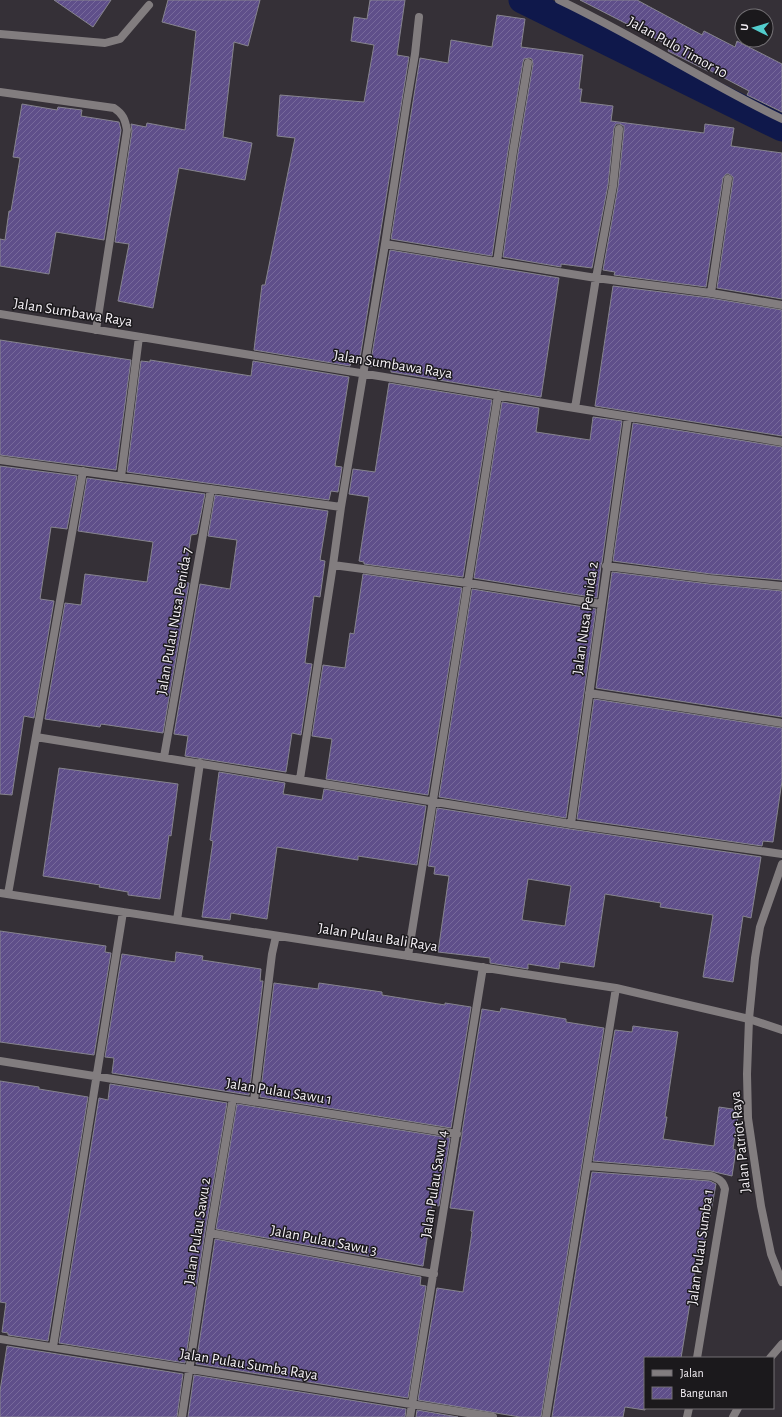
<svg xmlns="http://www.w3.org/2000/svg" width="782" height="1417" viewBox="0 0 782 1417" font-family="'Alegreya Sans',sans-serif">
  <defs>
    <pattern id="building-hatch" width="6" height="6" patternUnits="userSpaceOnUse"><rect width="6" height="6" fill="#5f4f8a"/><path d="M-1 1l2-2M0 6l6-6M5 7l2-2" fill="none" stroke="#77699b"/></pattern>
  </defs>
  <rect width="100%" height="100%" fill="#353037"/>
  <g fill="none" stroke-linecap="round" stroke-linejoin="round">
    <path stroke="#0f184b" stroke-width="27" d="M522,0L782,128"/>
  </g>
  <path fill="url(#building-hatch)" stroke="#86848e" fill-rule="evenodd" d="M54,0H111L93,27Z
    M168,0H260L248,46L234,42L223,137L252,143L245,180L179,168L153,308L118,301L129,244L115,242L132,131L131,124L146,127L147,123L185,130L196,31L162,22Z
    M370,0H405L397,55L409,57L359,364L351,363L350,366L254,350L262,285H265L295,138L277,136L280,95L364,102L374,45L351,41L354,17L367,19Z
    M580,0H637L702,35L704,31L735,47L737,41L782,64V112L747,95L749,91L709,70L708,71L668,51L670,46Z
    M497,15L525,19L521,47L583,55L579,89H582L580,102L613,106L611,121L704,133L705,124L734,128L731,146L782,153V299L717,288L733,180V177L729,174H726L723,178L706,287L614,275L615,272L603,270L618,187L624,130V126L620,124H616L614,128L608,185L592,268L561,264V267L503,257L518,153L533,64L532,59L529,58L524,59L523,62L508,151L492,256L391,239L420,58L448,63L451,40L492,47Z
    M22,104L57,110L58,107L82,110L81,116L119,122L121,130L104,240L56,232L49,274L0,266V239L5,240L9,211H11L20,158L13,157Z
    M390,250L559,278L541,397L391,372V369L370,366Z
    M613,286L710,298L782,310V436L595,406Z
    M0,340L131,360L116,470L0,455Z
    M150,360L251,376L253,361L349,377L335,466L342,467L338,492L331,491L329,500L127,472L141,361L150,362Z
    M389,383L492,400L463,577L364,564V562L359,561L369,497L349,494L353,469L375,472Z
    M502,402L539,408L536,432L590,440L593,417L622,421L602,562L601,565L597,598L474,578Z
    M633,423L782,447V580L711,574L613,561Z
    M0,466L77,476L67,529L51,527L40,599L54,601L34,718L24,716L12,795L0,794Z
    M87,478L205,494L197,534L191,535L184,582L189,583L163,733L101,724L100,727L45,719L65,603L81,605L85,574L147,582L153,542L78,531Z
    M215,495L328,511L320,560L325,561L320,597L314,596L305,663L312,664L301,735L292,733L286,772L185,756L188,736L174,734L200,584L230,589L237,540L208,536Z
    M612,572L709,584L782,591V717L596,688Z
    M363,574L462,588L428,795L326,779L332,739L312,736L323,665L345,668L350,633L354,634Z
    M472,589L596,609L566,818L439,797Z
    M594,699L782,728V781L773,842L763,841L762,846L577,819Z
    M59,768L178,784L171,836L169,835L160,899L128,895V892L99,887L100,885L43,876Z
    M219,772L285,783L283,794L322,800L324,789L426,806L417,865L358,856V860L277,847L267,919L231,913L230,920L202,917L213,841L210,840Z
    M437,808L570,829L761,857L751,918L743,916L733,982L703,977L713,915L660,907L661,903L605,894L594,967L560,962L559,969L528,964V969L490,963V958L438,952L449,876L434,874L435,867L428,866ZM528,879L571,886L565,926L522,920Z
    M0,931L106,946L105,952L111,953L94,1055L0,1042Z
    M176,952L203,956L202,960L261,969L260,981H263L249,1095L112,1073L114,1058L105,1057L122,954L175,962Z
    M274,983L318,989L319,983L382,992V995L445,1005V1003L471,1007L451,1128L260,1097Z
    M501,1008L566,1019V1022L604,1028L541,1417H520L418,1400L437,1288L463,1292L472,1232L471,1231L474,1211L450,1208L462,1135V1132L482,1009L500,1012Z
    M633,1026L678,1032L665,1117H667L663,1139L714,1146L719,1107L739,1110L733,1149L736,1150L732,1176L719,1173L711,1171L593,1161L615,1030L632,1032Z
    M0,1081L39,1087V1089L88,1097L48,1341L8,1335V1333L2,1332L6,1303L0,1302Z
    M110,1084L227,1103L205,1232L185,1363L59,1343L99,1098L108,1100Z
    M237,1104L450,1138L439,1206L432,1205L423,1266L216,1229Z
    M592,1172L710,1181L716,1184L704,1249L699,1248L681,1358H645V1410L625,1407L623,1417H552Z
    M215,1239L421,1277L420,1285L426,1286L408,1398L196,1364Z
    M7,1346L183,1374L177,1417H0V1391Z
    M194,1375L406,1409L405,1417H188Z
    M417,1410L458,1417H416Z"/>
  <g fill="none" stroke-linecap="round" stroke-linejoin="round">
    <path stroke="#827d7f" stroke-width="8" d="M0,34L105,43L120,39L149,5
      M749,1019L782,1030"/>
    <path stroke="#827d7f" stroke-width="8" d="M559,0C635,36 706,82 782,119
      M0,92L114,108C123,114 125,119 127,130L96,330
      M385,244L596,278L711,293L782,305
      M497,262L513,152L528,63
      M711,293L728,179
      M0,314L782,442
      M575,408L596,278L613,186L619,129
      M0,460L341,507
      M121,477L139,337
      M333,565L468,583L601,604
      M606,566L710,579L782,586
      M589,693L782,723
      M36,737L571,824L782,854
      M164,757L211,489
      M300,779L333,565L341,507L385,244L407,101L415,54L419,17
      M571,824L628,417
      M782,864L760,927L755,958L749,1019L747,1074L748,1118L761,1206L771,1254L782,1282
      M0,893L616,988L749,1019
      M8,894L83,471
      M177,920L200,763
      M408,956L498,395
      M0,1061L457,1134
      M254,1101L272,954L276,936
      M587,1166L711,1176C719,1179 723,1181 725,1189L697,1358
      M210,1233L434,1274
      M0,1339L493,1417
      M53,1347L123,912
      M770,1358L782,1344
      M182,1417L210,1233L233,1098
      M410,1417L483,967
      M546,1417L616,988
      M687,1417L689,1408
      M733,1417L738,1408"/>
  </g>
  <g text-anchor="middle" stroke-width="3" stroke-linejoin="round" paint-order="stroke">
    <g font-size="15" fill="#f5f1f6" stroke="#1b191c">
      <text transform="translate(678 47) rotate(29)" y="5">Jalan Pulo Timor 10</text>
      <text transform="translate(73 312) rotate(9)" y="5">Jalan Sumbawa Raya</text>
      <text transform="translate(393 364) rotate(9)" y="5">Jalan Sumbawa Raya</text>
      <text transform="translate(585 618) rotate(-82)" y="5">Jalan Nusa Penida 2</text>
      <text transform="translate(174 621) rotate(-80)" y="5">Jalan Pulau Nusa Penida 7</text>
      <text transform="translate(378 937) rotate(9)" y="5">Jalan Pulau Bali Raya</text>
      <text transform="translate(279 1091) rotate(9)" y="5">Jalan Pulau Sawu 1</text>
      <text transform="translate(740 1142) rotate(-96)" y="5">Jalan Patriot Raya</text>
      <text transform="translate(434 1184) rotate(-81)" y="5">Jalan Pulau Sawu 4</text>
      <text transform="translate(197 1231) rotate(-81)" y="5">Jalan Pulau Sawu 2</text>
      <text transform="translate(324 1240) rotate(11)" y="5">Jalan Pulau Sawu 3</text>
      <text transform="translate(700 1247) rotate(-82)" y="5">Jalan Pulau Sumba 1</text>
      <text transform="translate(249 1364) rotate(9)" y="5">Jalan Pulau Sumba Raya</text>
    </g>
  </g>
  <rect x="644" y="1357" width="130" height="52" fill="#1b191c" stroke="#726f73"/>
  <rect x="652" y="1370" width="20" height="6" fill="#827d7f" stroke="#726f73"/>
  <text x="680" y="1377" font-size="12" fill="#f5f1f6">Jalan</text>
  <rect x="652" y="1387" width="20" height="12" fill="url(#building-hatch)" stroke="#726f73"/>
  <text x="680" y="1397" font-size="12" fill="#f5f1f6">Bangunan</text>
  <g transform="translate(754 28) rotate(275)"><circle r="19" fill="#1b191c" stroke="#726f73"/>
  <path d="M0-3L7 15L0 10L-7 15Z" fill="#52cdcd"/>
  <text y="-6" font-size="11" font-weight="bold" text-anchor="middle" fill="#f5f1f6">U</text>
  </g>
</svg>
